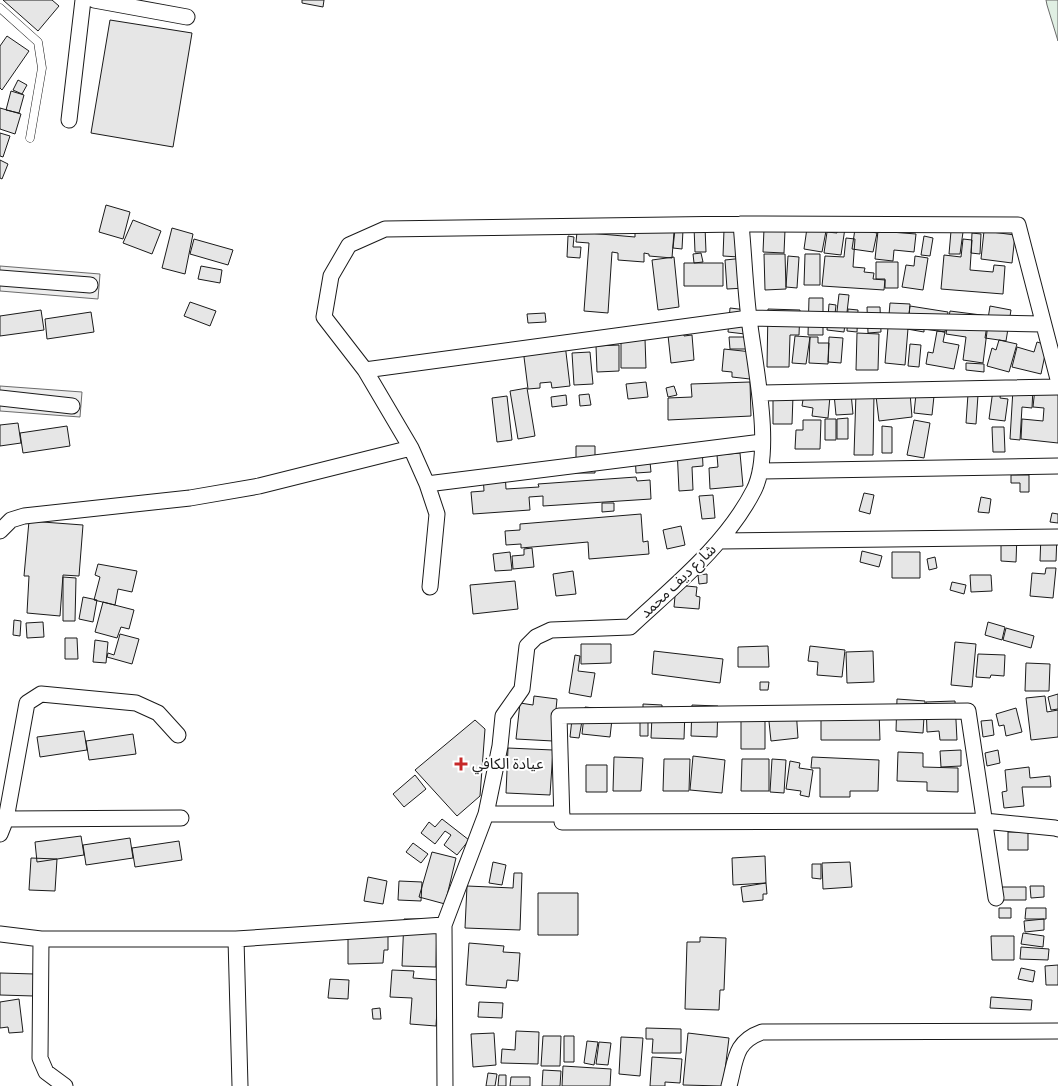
<svg xmlns="http://www.w3.org/2000/svg" width="1058" height="1086" viewBox="0 0 1058 1086" font-family="Overpass,'Noto Sans Arabic',sans-serif">
  <rect width="100%" height="100%" fill="#fff"/>
  <path fill="#e0efe3" stroke="#6a6a6a" d="M1046,0H1058V41L1047,5Z"/>
  <path fill="#ededed" stroke="#6a6a6a" d="M0,266L100,274L98,299L0,291Z
    M0,386L82,392L80,417L0,411Z"/>
  <path fill="#e6e6e6" stroke="#1a1a1a" d="M3,0H52L59,6L38,31Z
    M302,0H324L323,7L302,3Z
    M110,20L192,33L173,147L91,133Z
    M7,36L29,51L2,90L0,88V46Z
    M18,80L27,85L22,94L13,90Z
    M11,91L24,95L19,113L6,110Z
    M0,108L21,114L15,134L0,129Z
    M0,133L10,136L3,157L0,156Z
    M0,160L8,164L2,179L0,178Z
    M106,205L130,212L123,239L99,232Z
    M133,220L161,231L152,254L123,243Z
    M837,226L845,228L841,255L824,253L827,232L837,233Z
    M694,227H705L706,252H695Z
    M172,228L193,234L185,274L162,268Z
    M807,228L826,231L822,252L804,249Z
    M635,229L674,232L672,258L649,256V254L644,253V262L618,260V253L612,252L608,313L584,311L589,243L576,242L577,232L635,237Z
    M675,229L683,230L682,249L673,248Z
    M764,229L785,230L784,253L763,252Z
    M855,229L877,233L873,252L852,249Z
    M724,230L740,231L739,257L723,256Z
    M878,231L916,234L914,252L894,250L893,261L875,259Z
    M951,231L963,232L960,254H949Z
    M984,231L1015,235L1012,263L981,259Z
    M972,233L981,234L980,254L971,253Z
    M568,236L574,237L573,247H581L580,258L567,257Z
    M924,236L933,238L930,256L921,255Z
    M846,238L855,239L853,267L865,268L864,272L874,273L873,279L885,280L884,290L822,286L825,256L844,257Z
    M194,239L233,250L228,265L190,254Z
    M963,239L972,240L970,270L993,272L994,265L1005,266L1003,294L941,289L944,255L961,257Z
    M701,253L703,262L694,263L693,254Z
    M764,254H785L786,289L765,290Z
    M805,254H820V285H804Z
    M788,256L799,257L797,288L786,287Z
    M915,256L928,258L923,290L902,287L906,265L914,266Z
    M674,257L679,307L658,310L652,260Z
    M744,258L746,288L727,289L725,260Z
    M876,262H898V288H885V279H876Z
    M684,263H723V286H684Z
    M201,266L222,270L220,283L198,279Z
    M839,294L849,295L846,321L836,320Z
    M809,298H823V335H808Z
    M190,302L216,311L210,326L184,316Z
    M890,303L910,304L905,365L885,363Z
    M829,304L836,305L834,323L845,324L844,332L827,330Z
    M910,306L948,312L945,332L924,329V332L907,329Z
    M990,306L1011,310L1006,341L985,338Z
    M867,307H880L881,332L868,333Z
    M730,308L747,310L745,334L728,332Z
    M768,309L800,310L799,335H790L789,367H767Z
    M848,309L858,310L857,332L847,331Z
    M41,310L44,330L0,336V316Z
    M950,311L989,316L983,363L963,360L966,337L946,334Z
    M91,312L94,332L47,339L45,319Z
    M545,313L546,322L528,323L527,314Z
    M683,325L684,336L692,335L694,360L671,363L667,326Z
    M937,331L945,332L943,342L959,345L954,369L926,364L928,352L933,353Z
    M857,333L879,334L878,370H856Z
    M795,336L810,337L806,364L792,363Z
    M729,337H748L749,349H730Z
    M810,337H818V343H829L828,364L809,363Z
    M829,337L843,338L841,363L828,362Z
    M645,339L646,368H621V340Z
    M999,340L1017,344L1009,372L987,366L992,348L996,350Z
    M1037,342L1047,345L1041,374L1012,367L1017,347L1034,352Z
    M565,344L570,386L552,388L551,382L540,383V388L528,389L523,349Z
    M910,344L921,345L919,367L908,366Z
    M619,345V371L597,372L596,346Z
    M724,349L752,352L750,379L732,377V372L722,371Z
    M590,352L593,384L574,385L572,353Z
    M966,363L984,364V372L966,370Z
    M646,382L648,397L628,399L626,384Z
    M750,382L751,416L668,420V398L692,397L691,384Z
    M674,386L677,395L668,397L666,388Z
    M527,388L535,436L518,439L510,391Z
    M1033,388L1032,408L1022,407L1020,440L1010,439L1013,389Z
    M1035,388L1058,389V443L1021,439L1022,419L1043,421L1044,408L1033,407Z
    M993,390L1001,391L1000,398L1008,399L1005,421L989,419Z
    M804,393L830,396L828,418L812,416L813,408L802,406Z
    M851,393L853,414L836,415L834,394Z
    M856,393L874,394L873,455H854Z
    M910,393L912,417L879,421L876,396Z
    M589,394L591,405L580,406L579,395Z
    M916,394L934,396L932,415L914,413Z
    M968,394L978,395L976,424L966,423Z
    M566,395L567,405L552,407L551,397Z
    M507,396L512,440L497,442L492,398Z
    M773,396H793L792,424H773Z
    M848,418V439H837V419Z
    M825,419H836V440H825Z
    M803,420H821L820,449H795L796,430H803Z
    M914,420L930,423L924,458L907,455Z
    M18,423L21,443L0,446V425Z
    M67,426L70,446L23,453L20,433Z
    M882,426L892,427V453H882Z
    M992,427H1004L1005,452H993Z
    M576,446H595V473H576Z
    M702,447L703,466L692,467L693,490L679,491L677,448Z
    M649,452L651,472L636,473L635,453Z
    M740,453L743,486L710,489L709,468L718,467L717,455Z
    M505,472L506,489L539,487L538,484L636,477L637,481L650,480L651,499L543,506V496L529,497L530,510L473,514L471,492L484,491L483,474Z
    M1011,475H1029V492H1020V483H1011Z
    M864,493L874,495L870,514L859,511Z
    M713,495L715,518L702,519L699,496Z
    M981,497L991,499L989,513L978,512Z
    M602,503H614V511L602,512Z
    M1052,513L1058,514V523L1050,522Z
    M641,514L643,542L648,541L649,554L589,559L588,542L521,548V544L506,545L505,531L520,530V524Z
    M29,521L83,525L79,576L63,575L60,616L27,613L29,576H24Z
    M681,526L685,545L667,549L663,530Z
    M1001,534L1017,535L1016,562L1001,561Z
    M1041,535H1057L1056,561H1040Z
    M532,548L534,567L513,569L512,556L524,555V549Z
    M862,551L882,556L879,567L860,562Z
    M510,552L512,570L495,571L493,554Z
    M892,552H920V578H892Z
    M935,557L937,568L929,570L927,559Z
    M98,564L137,571L132,592L118,589L115,605L94,600L100,577L95,575Z
    M1046,568H1056L1053,598L1030,596L1032,573L1045,574Z
    M573,571L576,594L556,596L553,574Z
    M707,574V583L699,584L698,575Z
    M970,575H991L992,591L971,592Z
    M63,577L76,578L75,621H63Z
    M515,581L518,609L473,614L470,585Z
    M952,582L966,585L964,594L950,590Z
    M676,585L697,587L696,596L700,597L699,609L674,607Z
    M83,597L97,600L93,622L79,619Z
    M103,602L134,610L129,629L121,627L117,638L95,632Z
    M14,620L21,621L20,636L13,635Z
    M43,622L44,637L27,638L26,623Z
    M988,622L1005,627L1002,640L985,635Z
    M1006,628L1034,636L1031,648L1003,640Z
    M120,634L139,639L132,664L107,657L108,653L114,655Z
    M65,638H77L78,659H65Z
    M95,640L108,642L106,663L93,662Z
    M955,642L976,644L972,687L951,685Z
    M581,644H611V663L581,664Z
    M768,646L769,667H738V647Z
    M810,646L845,650L842,677L817,675L818,662L808,661Z
    M654,651L723,659L720,683L652,674Z
    M873,651L874,682L847,683L846,652Z
    M978,654L1005,655L1004,676L991,675L990,678L976,677Z
    M575,655L580,656L578,671L595,673L591,697L569,693Z
    M1026,663L1050,664L1049,691H1025Z
    M760,682H769L768,690H760Z
    M1058,694V709L1051,710L1048,697Z
    M534,696L557,699L553,741L516,739L520,703L533,705Z
    M1045,696L1047,712L1058,710V737L1031,740L1026,698Z
    M897,699L925,701L923,733L896,731Z
    M955,701L957,740H940L939,731L927,732L926,702Z
    M643,704L662,705V710H685L684,739L651,738L652,716L643,715Z
    M692,705L718,706L717,737L691,736Z
    M585,707L613,710L610,737L582,734Z
    M1016,708L1022,732L1006,736L1004,725L999,726L996,714Z
    M796,709L798,738L771,741L768,712Z
    M879,711L880,740H821V712Z
    M741,713H765V749H741Z
    M640,718L648,719V736H640Z
    M572,719L582,721L579,738L570,737Z
    M475,720L485,729L480,796L457,816L415,770Z
    M992,720L994,735L983,737L981,721Z
    M84,731L87,750L40,757L37,737Z
    M133,734L136,754L89,760L86,741Z
    M508,748L553,750L550,795L506,793Z
    M961,750V766L941,767L940,751Z
    M998,750L1000,763L987,766L985,753Z
    M898,752L923,753V767L958,768V792L927,791V782L897,781Z
    M693,756L725,760L722,793L690,790Z
    M614,757L643,758L641,791H613Z
    M812,757L879,760L878,791H850V797H820V768H811Z
    M664,759H690L689,791H663Z
    M742,759H769V791H741Z
    M772,759L786,760L784,793L770,792Z
    M790,761L800,763L799,768L813,770L809,797L800,795L801,791L786,789Z
    M586,765H607V792H586Z
    M1029,767L1030,778L1050,776L1051,787H1022L1024,806L1004,808L1002,792L1007,791L1005,770Z
    M415,775L426,789L404,807L393,794Z
    M442,819L469,840L457,855L444,845L451,835L445,831L435,844L421,833L429,822L435,827Z
    M1018,824H1028V850H1008V832H1018Z
    M81,836L84,855L37,862L35,842Z
    M130,838L133,858L86,865L83,845Z
    M179,841L182,860L135,867L132,848Z
    M413,843L428,854L421,863L406,852Z
    M432,852L456,858L445,904L419,897Z
    M765,856L766,883L733,885L732,858Z
    M31,858L57,859L55,891L29,890Z
    M493,862L506,865L502,885L489,883Z
    M850,862L852,887L823,889L822,863Z
    M812,864H821V879L812,878Z
    M514,873H522L520,930L465,928L467,886L513,888Z
    M368,877L387,881L383,904L364,901Z
    M399,881L422,882L421,901L398,900Z
    M766,883L767,894H763V900L743,902L741,887Z
    M1030,886H1044V897L1031,898Z
    M996,887H1026V900H996Z
    M538,893H578V935H538Z
    M999,908H1011V918H999Z
    M1026,908H1046V919H1025Z
    M404,919H437L436,967L402,966Z
    M1044,919V930L1025,932L1024,921Z
    M388,929V950H384L383,963L348,964V930Z
    M1023,933L1044,936L1043,947L1021,944Z
    M991,936H1014V960H992Z
    M700,937L726,938L724,990H720L719,1010L685,1009L687,942H700Z
    M469,943L504,946L503,952L520,953L518,981L507,980L506,988L466,985Z
    M1021,947L1049,949L1048,960L1020,959Z
    M1058,965V985H1046L1045,966Z
    M1021,968L1035,971L1033,982L1018,979Z
    M392,970L414,971L413,978L439,980L436,1026L410,1024L412,998L390,997Z
    M0,973L35,974L34,996L0,995Z
    M330,979L349,980L348,999L328,998Z
    M991,997L1032,1000L1031,1010L990,1008Z
    M19,999L23,1032L9,1033L8,1027L0,1028V1002Z
    M479,1002L503,1003L502,1018L478,1017Z
    M380,1008L381,1019H373L372,1009Z
    M646,1028L681,1029V1053H652L653,1039H646Z
    M516,1031L539,1032L538,1064L501,1063L502,1049L515,1050Z
    M494,1033L496,1065L473,1067L471,1034Z
    M688,1033L729,1038L723,1086L683,1085Z
    M543,1036H561L560,1066H541Z
    M564,1036H574V1062H564Z
    M621,1037L643,1038L640,1076L619,1074Z
    M587,1041L598,1042L594,1065L584,1063Z
    M599,1042L611,1043L608,1065L596,1064Z
    M652,1057L682,1059L680,1083L665,1082V1086H650Z
    M563,1066L611,1069L610,1086H562Z
    M543,1070L561,1071L560,1086H542Z
    M488,1073L497,1074L495,1086H486Z
    M499,1075H506V1086H498Z
    M511,1077H530V1086H510Z"/>
  <g fill="none" stroke-linecap="round" stroke-linejoin="round">
    <g stroke="#1a1a1a" stroke-width="9">
      <path id="service" d="M0,8L38,42L42,68L30,138"/>
    </g>
    <g stroke="#1a1a1a" stroke-width="17">
      <path id="minor" d="M94,0L187,17
        M69,120L83,0
        M0,278L90,285
        M365,370L749,318L1042,324
        M760,393L1058,387
        M0,398L72,406
        M760,471L1058,466
        M427,484L762,442
        M0,531L11,520L24,516L190,498L259,486L411,448
        M719,541L1058,537
        M430,587L437,514L427,484L411,448L365,370L324,317L331,276L349,245L385,229L741,224L1018,225L1058,379
        M486,814H562
        M6,819L181,818
        M0,834L6,819L27,703L41,694L136,703L158,713L178,735
        M996,898L968,711L559,716L562,822L978,821H984L1055,828L1058,829
        M444,925L486,814L500,746L503,716L522,689L527,646L536,637L551,630L630,627C674,586 726,545 754,490C774,450 754,362 749,318C745,287 744,255 741,224
        M0,934L41,939H236L444,925L445,1086
        M41,939L40,1058L46,1072L65,1086
        M236,939L240,1086
        M729,1086C736,1060 734,1042 762,1032L1058,1031"/>
    </g>
    <use href="#service" stroke="#fff" stroke-width="8"/>
    <use href="#minor" stroke="#fff" stroke-width="15"/>
  </g>
  <path fill="#c62828" stroke="#fff" stroke-width="2" d="M458.5 756.5h5v5h5v5h-5v5h-5v-5h-5v-5h5z"/>
  <g text-anchor="middle" stroke-width="4" stroke-linejoin="round" paint-order="stroke">
    <g font-size="15" fill="#1a1a1a" stroke="#fff">
      <text transform="translate(678 581) rotate(-44)" y="5">شارع ديف محمد</text>
    </g>
    <g font-size="15" fill="#1a1a1a" stroke="#fff" text-anchor="start">
      <text x="472" y="769">عيادة الكافي</text>
    </g>
  </g>
</svg>
